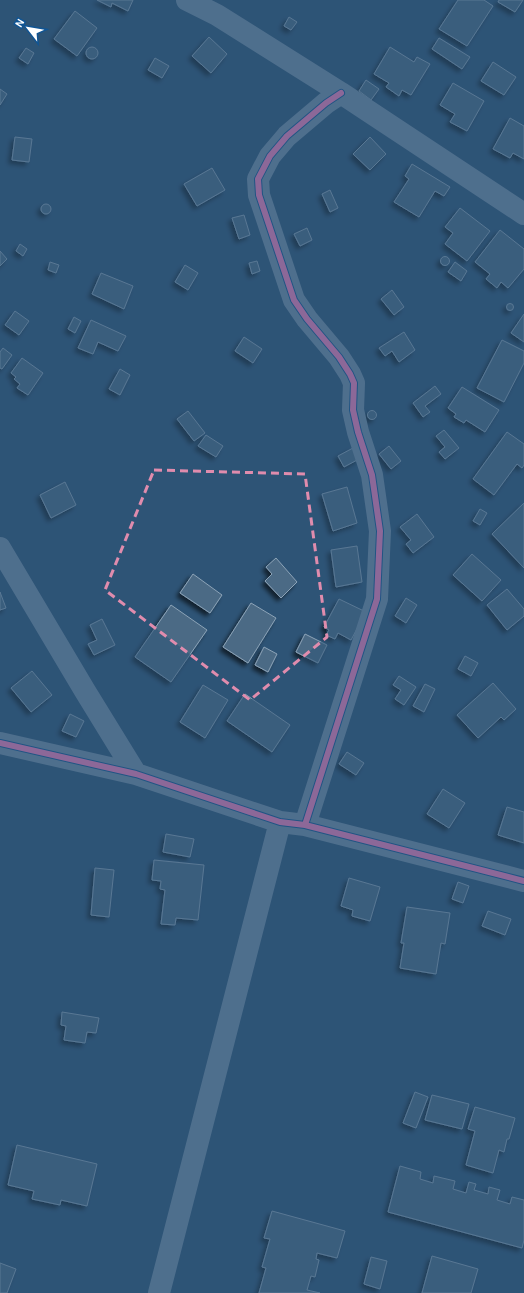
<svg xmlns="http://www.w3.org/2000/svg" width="524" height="1293" viewBox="0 0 524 1293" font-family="Karla,sans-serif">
  <defs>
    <filter id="shadow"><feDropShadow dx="-3.5" dy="3.5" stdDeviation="2" flood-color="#0009"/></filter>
  </defs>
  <rect width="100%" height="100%" fill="#2e5476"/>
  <path fill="#4c6a85" stroke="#8ca3b7" filter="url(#shadow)" d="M97,0H133L128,11L112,3L111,7Z
    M458,0H484L493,6L467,46L439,29Z
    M499,0H523L515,12L498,2Z
    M75,11L97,28L77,56L54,39Z
    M289,17L297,22L291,30L284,26Z
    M209,37L227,54L211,73L192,56Z
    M439,38L470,57L462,69L432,49Z
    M390,47L414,62L417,57L430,64L411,95L402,90L399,96L386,87L389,83L374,74Z
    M86 53a6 6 0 1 1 12 0a6 6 0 1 1-12 0Z
    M26,48L34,53L28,64L19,58Z
    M155,58L169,66L162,78L148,70Z
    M493,62L516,77L504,95L481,81Z
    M366,80L379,89L371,100L359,91Z
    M453,83L484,101L467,131L450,122L455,114L440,105Z
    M0,89L7,94L0,105Z
    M510,118L524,126V159L513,153L510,158L493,149Z
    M15,137L32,139L29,162L12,160Z
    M370,137L386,154L370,170L353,154Z
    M412,164L450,187L444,196L435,191L419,217L394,202L409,179L405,176Z
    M212,168L225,190L197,206L184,184Z
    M330,190L338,208L330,212L322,194Z
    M41 209a5 5 0 1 1 10 0a5 5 0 1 1-10 0Z
    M460,208L490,231L467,261L445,244L453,233L445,227Z
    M244,215L250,235L239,239L232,218Z
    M307,228L312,240L300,246L294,234Z
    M500,230L524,249V269L508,288L501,282L497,288L486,279L490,274L475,262Z
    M20,244L27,249L23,256L16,251Z
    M0,251L7,259L0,266Z
    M440.5 261a4.5 4.5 0 1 1 9 0a4.5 4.5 0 1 1-9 0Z
    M257,261L260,271L252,274L249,263Z
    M50,262L59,265L56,273L48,270Z
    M455,262L467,271L461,281L448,272Z
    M185,265L198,273L188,290L175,282Z
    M101,273L133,286L124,309L92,294Z
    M392,290L404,307L394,315L381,299Z
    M506.5 307a3.5 3.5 0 1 1 7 0a3.5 3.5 0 1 1-7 0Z
    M15,311L29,321L19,335L5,325Z
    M524,314V342L511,333Z
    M74,317L81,321L75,333L68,329Z
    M91,320L126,336L118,351L98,342L93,354L78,348Z
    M404,332L415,350L399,362L392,351L385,356L379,348Z
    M244,337L262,349L253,363L235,351Z
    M502,340L524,351V363L504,402L477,388Z
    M3,348L12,355L2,369L0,368V352Z
    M22,358L43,373L28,395L17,388L20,384L14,379L16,377L11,373Z
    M120,369L130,375L120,395L109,389Z
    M435,386L441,394L425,406L430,412L423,417L413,403Z
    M462,387L499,410L485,432L466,420L464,423L454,417L456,414L448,408Z
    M367.5 415a4.5 4.5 0 1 1 9 0a4.5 4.5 0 1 1-9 0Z
    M188,411L205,433L194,441L177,419Z
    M444,430L459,448L445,459L439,452L445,447L436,436Z
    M507,432L524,444V465L522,468L517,464L494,495L473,479Z
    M206,435L223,446L216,457L198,446Z
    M389,446L401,461L391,469L379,454Z
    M353,448L359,459L344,467L338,456Z
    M65,482L76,505L51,518L40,495Z
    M347,487L357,523L333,531L322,494Z
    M524,503V568L492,534Z
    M480,509L487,513L480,525L473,521Z
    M417,514L434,537L413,553L406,544L411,540L400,527Z
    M357,546L362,582L336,587L331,550Z
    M472,554L501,580L482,601L453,575Z
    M276,558L297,582L281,598L265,581L272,574L266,567Z
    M193,574L222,595L210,613L180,593Z
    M507,589L524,609V616L507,630L487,605Z
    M0,592L6,608L0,610Z
    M406,598L417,605L406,623L395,616Z
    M339,599L366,612L351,640L338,633L335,639L326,635L329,630L324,627Z
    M251,603L276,618L248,663L223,647Z
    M171,605L207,630L171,682L135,657Z
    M102,619L115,645L94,655L88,644L97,640L90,625Z
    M305,634L327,645L318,663L296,652Z
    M264,647L277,654L268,672L255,665Z
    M465,656L478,663L471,676L458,669Z
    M32,671L52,695L31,712L11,688Z
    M399,676L416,687L404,705L395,699L401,690L393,685Z
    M493,683L516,709L504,720L501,717L478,738L457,715Z
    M425,684L435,689L424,712L413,706Z
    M203,685L228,700L205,738L180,722Z
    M245,694L290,725L272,752L227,721Z
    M70,714L84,721L76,737L62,731Z
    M347,752L364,763L356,775L339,764Z
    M443,789L465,803L449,828L427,814Z
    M507,807L524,812V843L498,835Z
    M166,834L194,839L190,857L163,852Z
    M154,860L204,865L198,920L176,918L175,925L161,924L165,890L160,889L161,881L152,880Z
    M95,868L114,870L109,917L91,915Z
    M349,878L380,887L370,921L352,916L353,910L341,906Z
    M458,882L469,886L463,903L452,899Z
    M407,907L450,913L445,944L441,943L436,974L400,968L404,943H401Z
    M488,911L511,919L505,935L482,926Z
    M62,1012L99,1018L96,1033L87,1032L85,1043L64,1040L66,1026L61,1025Z
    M415,1092L428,1097L416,1128L403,1123Z
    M432,1095L469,1104L462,1129L425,1120Z
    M475,1107L515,1118L509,1139H507L504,1152L499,1150L493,1173L466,1165L475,1131L468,1129Z
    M17,1145L97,1164L87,1206L61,1200L60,1205L32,1199L34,1191L8,1185Z
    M400,1166L421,1172L420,1179L433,1183L434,1176L455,1181L453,1189L466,1193L469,1182L476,1184L474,1190L488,1194L489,1187L500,1190L497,1200L510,1204L512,1197L524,1200V1240L522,1248L388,1212Z
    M272,1211L345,1231L337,1258L317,1253L316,1259L319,1260L315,1277L311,1276L307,1290L320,1293H259L266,1268L262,1267L270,1239L264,1238Z
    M432,1256L478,1269L471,1293H422Z
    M371,1257L387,1261L380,1289L364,1284Z
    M0,1263L16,1269L7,1293H0Z"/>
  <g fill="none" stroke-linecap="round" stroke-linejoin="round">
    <path stroke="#7791a9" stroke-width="22" d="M187,0L217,15L341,93L524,214
      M0,548L85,691L136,774
      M0,743L136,774L280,822L305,825L524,881
      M305,825L377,599L380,531L372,475L358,432L353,410L354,383L350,374L339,357L307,319L294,300L259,195L258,179L270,156L287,136L326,103L341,93
      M159,1293L280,822"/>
    <g stroke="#105594" stroke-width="8">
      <path id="cycleway" d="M0,743L136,774L280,822L305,825L524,881
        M305,825L377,599L380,531L372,475L358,432L353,410L354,383L350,374L339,357L307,319L294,300L259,195L258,179L270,156L287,136L326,103L341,93"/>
    </g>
    <use href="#cycleway" stroke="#ff80c0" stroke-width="6"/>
  </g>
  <path d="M0 0H524V1293H0ZM154,470L305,474L327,637L250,700L105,590Z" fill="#2e5476" fill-opacity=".55" fill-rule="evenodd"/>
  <path fill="none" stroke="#e08cad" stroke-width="3" stroke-dasharray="8 5" stroke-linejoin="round" d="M154,470L305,474L327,637L250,700L105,590Z"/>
  <g transform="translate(28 28) rotate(301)" stroke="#105594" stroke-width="3" paint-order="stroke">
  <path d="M0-3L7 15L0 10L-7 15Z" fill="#ffffff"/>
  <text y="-6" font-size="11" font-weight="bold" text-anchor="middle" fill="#ffffff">N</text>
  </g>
</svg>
